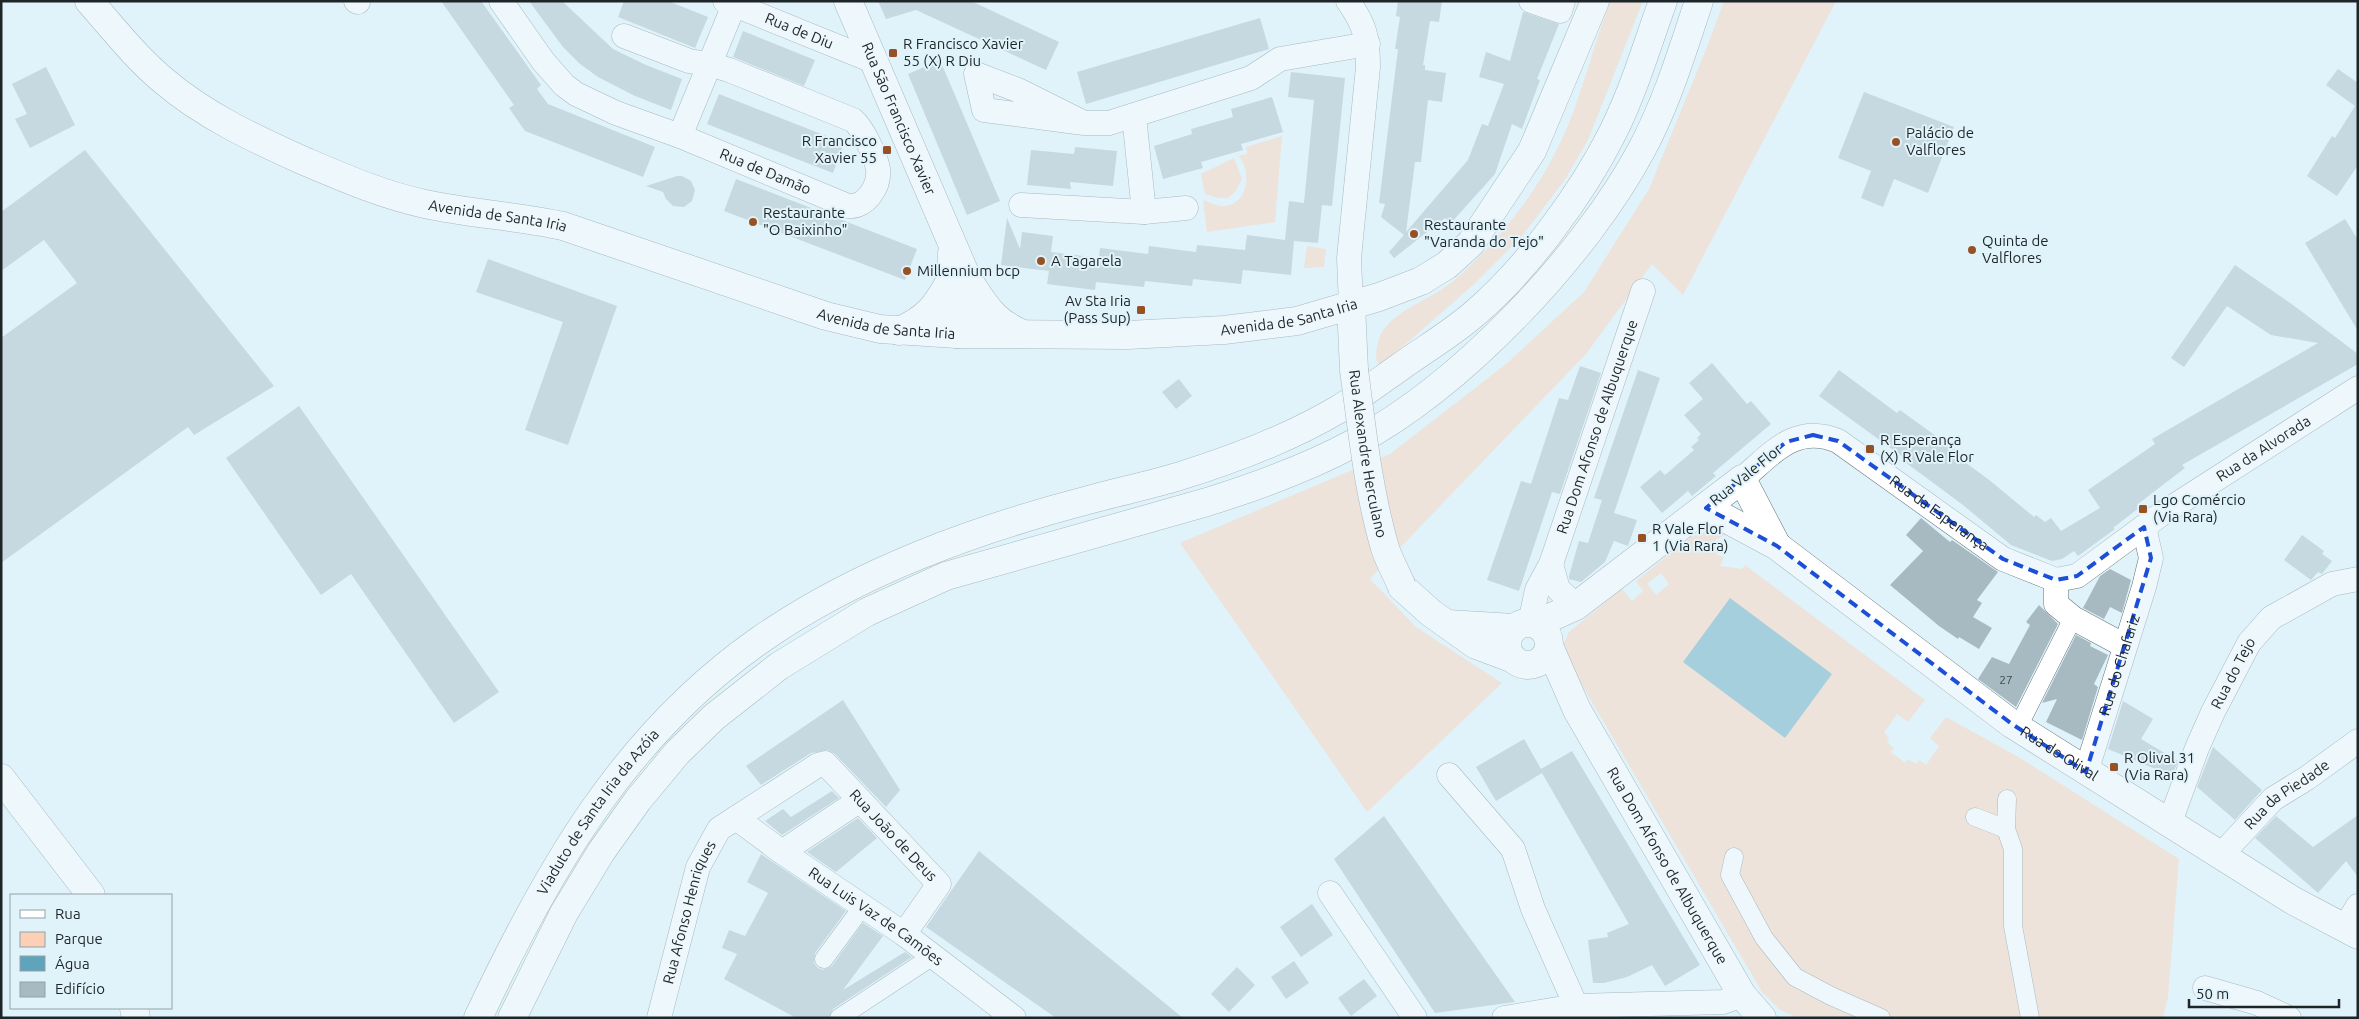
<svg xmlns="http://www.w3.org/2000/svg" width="2359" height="1019" viewBox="0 0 2359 1019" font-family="Ubuntu,sans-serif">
  <rect width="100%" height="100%" fill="#e0f3fa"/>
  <path fill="#fcd0b6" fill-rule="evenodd" d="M1611,1H1643L1588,140L1564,181L1522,236L1473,285L1392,356L1379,365C1375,359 1376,355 1377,347C1381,314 1425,303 1448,285C1458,278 1468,268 1476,260C1522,214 1558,160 1578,98C1590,66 1597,33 1611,1Z
    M1724,1H1836L1683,295L1652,264L1586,354L1370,579L1416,627L1502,683L1367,812L1180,543L1390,454L1506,364L1584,292L1649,189L1707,47Z
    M1282,136L1275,222L1207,232L1203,200C1209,202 1216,206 1222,206C1248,207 1253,170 1238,156L1247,154L1246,147Z
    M1234,158L1242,179C1232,200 1227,202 1205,194L1201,174Z
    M1307,246L1326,249L1324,267L1304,268Z
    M1708,531L1728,533L1714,541L1717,555L1724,557L1720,566L1742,569L1745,565L1925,700L1908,722L1897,714L1884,733L1889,737L1887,742L1894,748L1891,752L1905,763L1908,759L1916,764L1919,760L1926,765L1939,746L1930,738L1946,717L2020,758L2179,859L2168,997L2163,1018H1798L1780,1010L1762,992L1565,656L1564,643L1569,632L1622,589L1632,601L1643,591L1636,581L1691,537ZM1661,573L1669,584L1656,595L1647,584Z"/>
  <path fill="#5fa4bb" d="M1730,598L1832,674L1785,738L1683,662Z"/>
  <path fill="#a8bac1" d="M441,1H481L541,85L537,89L548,104L655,147L643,177L525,131L509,108L514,105Z
    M529,1H562L613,49L646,65L682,79L671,110L635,96L598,77L580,64L563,47Z
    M624,1H668L708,17L695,48L618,17Z
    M878,1H971L1059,42L1046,70L916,10L886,19Z
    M1398,1H1442L1439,22L1430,21L1423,65H1425V70L1446,73L1442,102L1428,100L1421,162H1415L1406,232L1468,160L1482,124L1488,126L1504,84L1479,77L1486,52L1510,61L1523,12L1559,24L1537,79L1540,80L1522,129L1512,124L1495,174L1451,223L1445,218L1394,258L1389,252L1404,235L1381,217L1385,204L1379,203L1398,49H1395L1400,17L1396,16Z
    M1260,18L1269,49L1086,104L1077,72Z
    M743,31L815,60L804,86L733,57Z
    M940,60L1000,201L967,215L908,74Z
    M46,67L75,125L30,148L15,119L27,114L12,84Z
    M2338,69L2358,83V165L2337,196L2307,176L2332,136L2335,138L2355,106L2326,85Z
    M1291,72L1345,78L1332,206L1322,205L1318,243L1294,241L1291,275L1243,270L1241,284L1193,279L1192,286L1145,281L1144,287L1096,282L1095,290L1047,284L1049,271L1001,265L1007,218L1020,249L1022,232L1053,236L1051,252L1099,258L1100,248L1148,254L1149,246L1196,252L1197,245L1245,250L1247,235L1285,240L1289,201L1304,203L1314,100L1288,97Z
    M1864,92L1954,127L1928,193L1894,179L1883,207L1861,198L1871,171L1838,158Z
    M719,94L844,143L833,173L707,124Z
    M1272,97L1283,132L1241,144L1243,150L1201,162L1203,168L1163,179L1154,146L1192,134L1191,129L1233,117L1231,109Z
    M1075,147L1117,151L1113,186L1070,182L1071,189L1027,185L1031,150L1074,154Z
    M85,150L274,386L194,435L188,427L1,563V338L77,283L44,240L1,271V212Z
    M677,176H682L691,181L695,190L692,201L684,207L673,206L666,199L663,192L646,186Z
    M736,179L917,249L905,280L724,211Z
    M2345,219L2358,240V331L2305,243Z
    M488,259L617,306L568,445L525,430L563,322L476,292Z
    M2235,265L2293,305L2358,354V364L2182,465L2185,468L2138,504L2140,507L2113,528L2115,529L2078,556L2074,551L2062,559L2052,561L2011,545L1963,505L1905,462L1907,460L1819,396L1839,370L1897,413L1900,410L1958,452L1955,455L1988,479L2034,517L2036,515L2045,522L2051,518L2061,531L2100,508L2088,490L2155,444L2152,439L2318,343L2271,335L2227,306L2184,367L2171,358Z
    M1712,363L1747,404L1751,401L1771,424L1713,473L1716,476L1692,496L1688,491L1662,513L1640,487L1660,470L1665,475L1694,450L1691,447L1699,440L1697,438L1701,434L1684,415L1703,399L1689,383Z
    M1580,366L1601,373L1560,494L1552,492L1519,591L1487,580L1521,481L1531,484L1559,398L1568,400Z
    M1638,370L1660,378L1614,513L1637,520L1628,546L1614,541L1605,562L1581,582L1569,579V576L1579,541L1588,543L1602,500L1594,498Z
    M1179,379L1192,396L1176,409L1162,392Z
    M299,406L499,692L454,723L351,574L321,595L226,458Z
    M1921,518L1950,542L1952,540L1998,572L1977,600L1982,603L1973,617L1992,628L1979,649L1959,637L1958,639L1939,626L1890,585L1923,551L1906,535Z
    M2302,535L2324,551L2322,554L2332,561L2322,574L2318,572L2311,580L2284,560Z
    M2110,569L2131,580L2122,613L2110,607L2104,619L2083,608L2100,576Z
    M2039,605L2058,624L2016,707L1978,679L1992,657L2009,664L2030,625L2026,622Z
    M2076,635L2091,643L2090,646L2108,655L2094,684L2098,687L2082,740L2046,722L2057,699L2042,703Z
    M843,700L900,790L886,807L835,754L828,750L811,753L761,785L746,766Z
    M2123,701L2153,719L2141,739L2178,761L2172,776L2108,749Z
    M1524,739L1541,769L1572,751L1700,965L1665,986L1652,965L1627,977L1604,983H1593L1588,940L1608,937L1607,933L1629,924L1542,773L1496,801L1476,767Z
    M2213,747L2262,790L2235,820L2197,787Z
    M832,791L839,798L782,835L765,821L783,809L791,817Z
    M2358,815V877L2346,861L2318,893L2255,838L2276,816L2313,847Z
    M1384,816L1515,1002L1435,1013L1334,859Z
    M858,818L877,838L836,872L807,852Z
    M979,851L1183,1018H1056L926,927Z
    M761,854L846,911L815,953L814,963L818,968L823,970L832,966L863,923L883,936L843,990L905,952L912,957L833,1009L829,1018H796L724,979L737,954L722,948L729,930L745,936L768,893L747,882Z
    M1312,904L1333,935L1301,957L1280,927Z
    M1294,961L1309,983L1286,999L1271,977Z
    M1237,967L1255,985L1229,1012L1211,994Z
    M1364,979L1377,996L1351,1016L1338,998Z"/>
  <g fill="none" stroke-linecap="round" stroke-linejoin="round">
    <g stroke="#64757b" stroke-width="19">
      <path id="pedestrian" d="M2018,727L2073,618
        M2007,799L2006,829L2013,849V926L2030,1018
        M1975,817L2006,829
        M1734,857L1730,875L1764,938L1795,977L1831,996L1881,1018
        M824,959L863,906
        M839,1018L933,956"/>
    </g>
    <g stroke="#64757b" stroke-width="25">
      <g id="minor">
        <path d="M356,1L358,2"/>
        <path id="s1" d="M501,1L543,61L564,85L576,94L616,113L680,136L848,206C866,208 880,186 878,169C876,157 863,128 853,120L729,70L709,64L689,61L624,36"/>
        <path id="s2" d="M725,1L873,61"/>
        <path d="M1348,1C1365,25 1368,37 1368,67L1349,258L1351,305"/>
        <path d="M1531,1L1560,11L1563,1"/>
        <path d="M1134,116L1144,212"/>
        <path d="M1084,123L1020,91L976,74L984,110L1084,123H1109L1251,78L1280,59L1368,44"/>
        <path d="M680,136L734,5"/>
        <path d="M1021,205L1144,212L1186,208"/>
        <path id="s3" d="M1742,479C1772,454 1795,423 1838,441L2003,559L2056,580L2077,576L2160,515L2358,388"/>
        <path d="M1551,564L1558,589L1576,606"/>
        <path d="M2056,580V604L2073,618L2125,646"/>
        <path id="s4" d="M1530,623L1537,590L1551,564L1643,291"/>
        <path id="s5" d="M2086,772L2144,587L2151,558L2144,527"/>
        <path d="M1449,775L1513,849L1533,909L1576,1006L1584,1018"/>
        <path id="s6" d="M736,818L782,852L904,934L1014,1018"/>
        <path id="s7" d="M2170,822L2197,748L2213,712L2249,643L2271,618L2332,584L2358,579"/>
        <path d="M782,852L860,800"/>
        <path id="s8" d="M2221,855L2273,799L2307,778L2358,741"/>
        <path d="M1330,893L1415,1018"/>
        <path d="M2344,929L2358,906"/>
        <path d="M2205,988L2257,1003L2289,1018"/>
        <path id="s9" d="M659,1018L698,867L719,829L818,765L825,763L939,884L904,934"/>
        <path d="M1504,1018L1576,1006L1723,1002L1742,995"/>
      </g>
    </g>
    <g stroke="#64757b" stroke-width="29">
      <g id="tertiary">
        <path id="s10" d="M848,1L967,278C984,304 993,322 1023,334"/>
        <path d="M952,253C953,280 945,310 957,334L969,311L967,278"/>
        <path d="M899,331C927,319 937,306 951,279"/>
        <path id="s11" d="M1706,508L1777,546L2012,724L2292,900L2358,935"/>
        <path d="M1536,624L1576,606L1742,479L1777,546"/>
      </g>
    </g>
    <g stroke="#64757b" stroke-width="29">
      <g id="secondary">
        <path id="s12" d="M89,1C113,28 136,58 164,81C205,116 255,139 304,161C344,178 383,195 425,204C471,214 518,216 563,226L826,316L880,329L957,334L1128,335L1224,330L1297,321L1379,297L1421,281L1447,265L1471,243L1532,151L1595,1"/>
        <path d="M1351,305L1354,370"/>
        <path d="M1402,587L1431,613L1476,645L1511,658"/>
        <circle cx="1528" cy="644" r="21"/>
        <path d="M1447,624L1514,628"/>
        <path id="s13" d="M1549,646L1577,710L1742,995L1762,1018"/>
      </g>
    </g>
    <g stroke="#64757b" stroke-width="29">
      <path id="primary" d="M1,778L91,895
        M134,1008L136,1018"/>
    </g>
    <g stroke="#64757b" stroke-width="29">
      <g id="trunk">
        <path id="s14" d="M478,1018C547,871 624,735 760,640C859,571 977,529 1092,499C1121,491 1151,485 1180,476C1235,459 1290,438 1339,409C1360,396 1380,381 1400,367C1425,349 1451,334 1474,314C1526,270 1582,194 1613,132C1634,90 1647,45 1663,1"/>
        <path d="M512,1018L564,913L601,852L638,800L677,753L714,717L779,666L867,612L946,576L1207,502C1258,486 1308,468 1354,443C1461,386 1585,256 1642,149C1667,102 1682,52 1699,1"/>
      </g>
    </g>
    <use href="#pedestrian" stroke="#fff" stroke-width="18"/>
    <use href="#minor" stroke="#fff" stroke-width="24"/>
    <use href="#tertiary" stroke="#fff" stroke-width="28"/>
    <use href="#secondary" stroke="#fff" stroke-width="28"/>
    <use href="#primary" stroke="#fff" stroke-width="28"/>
    <use href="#trunk" stroke="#fff" stroke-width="28"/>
    <g stroke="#64757b" stroke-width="29" stroke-linecap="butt">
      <g id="secondary-bridge">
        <path id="s15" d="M1354,370C1362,429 1368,490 1385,548C1389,561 1397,574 1402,587"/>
      </g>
    </g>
    <use href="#secondary-bridge" stroke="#fff" stroke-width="28"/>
  </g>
  <path d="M0 0H2359V1019H0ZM1813,435L1838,441L2003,559L2056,580L2077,576L2144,527L2151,558L2086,772L2012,724L1777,546L1706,508L1786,442Z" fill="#e0f3fa" fill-opacity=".55" fill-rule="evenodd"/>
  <path fill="none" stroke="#1d4ed8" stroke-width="4" stroke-dasharray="10 6" stroke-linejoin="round" d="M1813,435L1838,441L2003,559L2056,580L2077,576L2144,527L2151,558L2086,772L2012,724L1777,546L1706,508L1786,442Z"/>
  <g fill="#965224" stroke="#e0f3fa" stroke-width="2">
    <rect x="888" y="48" width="10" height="10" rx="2.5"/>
    <circle cx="1896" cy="142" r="5"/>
    <rect x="882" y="145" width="10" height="10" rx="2.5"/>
    <circle cx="753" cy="222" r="5"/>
    <circle cx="1414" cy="234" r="5"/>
    <circle cx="1972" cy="250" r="5"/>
    <circle cx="1041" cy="261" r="5"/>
    <circle cx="907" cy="271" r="5"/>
    <rect x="1136" y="305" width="10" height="10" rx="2.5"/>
    <rect x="1865" y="444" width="10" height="10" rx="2.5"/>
    <rect x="2138" y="504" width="10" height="10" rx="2.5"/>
    <rect x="1637" y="533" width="10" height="10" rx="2.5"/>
    <rect x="2109" y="762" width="10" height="10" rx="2.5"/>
  </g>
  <g text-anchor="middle" stroke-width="4" stroke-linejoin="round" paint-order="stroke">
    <g font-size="12" fill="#404a4e">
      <text x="2006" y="684">27</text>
    </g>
    <g font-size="15" fill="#1e2528" stroke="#e0f3fa">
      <text dy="5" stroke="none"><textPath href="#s2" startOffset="80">Rua de Diu</textPath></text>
      <text dy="5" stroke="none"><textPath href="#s10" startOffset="128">Rua São Francisco Xavier</textPath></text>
      <text dy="5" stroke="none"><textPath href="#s1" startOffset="325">Rua de Damão</textPath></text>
      <text dy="5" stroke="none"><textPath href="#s12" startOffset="474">Avenida de Santa Iria</textPath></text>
      <text dy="5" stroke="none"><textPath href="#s12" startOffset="1284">Avenida de Santa Iria</textPath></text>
      <text dy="5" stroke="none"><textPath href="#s12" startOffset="879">Avenida de Santa Iria</textPath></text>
      <text dy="5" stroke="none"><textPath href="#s4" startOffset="208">Rua Dom Afonso de Albuquerque</textPath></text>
      <text dy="5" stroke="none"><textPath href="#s3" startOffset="618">Rua da Alvorada</textPath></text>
      <text dy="5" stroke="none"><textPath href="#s15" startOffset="85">Rua Alexandre Herculano</textPath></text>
      <text transform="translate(1746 475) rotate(-39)" y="5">Rua Vale Flor</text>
      <text dy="5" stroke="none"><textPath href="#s3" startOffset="235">Rua da Esperança</textPath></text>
      <text dy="5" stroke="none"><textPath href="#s5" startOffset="112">Rua do Chafariz</textPath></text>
      <text dy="5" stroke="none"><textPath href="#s7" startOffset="162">Rua do Tejo</textPath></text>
      <text dy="5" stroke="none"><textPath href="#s11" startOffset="431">Rua do Olival</textPath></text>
      <text dy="5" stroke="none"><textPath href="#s8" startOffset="90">Rua da Piedade</textPath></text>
      <text dy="5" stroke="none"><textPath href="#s14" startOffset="239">Viaduto de Santa Iria da Azóia</textPath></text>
      <text dy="5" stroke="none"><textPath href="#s9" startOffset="424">Rua João de Deus</textPath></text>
      <text dy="5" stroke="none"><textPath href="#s13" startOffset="250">Rua Dom Afonso de Albuquerque</textPath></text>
      <text dy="5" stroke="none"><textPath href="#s9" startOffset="110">Rua Afonso Henriques</textPath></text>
      <text dy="5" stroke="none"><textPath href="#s6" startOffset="171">Rua Luis Vaz de Camões</textPath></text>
    </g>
    <g font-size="15" fill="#1e2528" stroke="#e0f3fa" text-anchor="start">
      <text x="903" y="49">R Francisco Xavier<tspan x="903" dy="17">55 (X) R Diu</tspan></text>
      <text x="1906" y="138">Palácio de<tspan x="1906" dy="17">Valflores</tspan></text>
      <text x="877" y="146" text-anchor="end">R Francisco<tspan x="877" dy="17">Xavier 55</tspan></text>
      <text x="763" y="218">Restaurante<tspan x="763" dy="17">"O Baixinho"</tspan></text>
      <text x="1424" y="230">Restaurante<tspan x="1424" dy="17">"Varanda do Tejo"</tspan></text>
      <text x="1982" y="246">Quinta de<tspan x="1982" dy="17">Valflores</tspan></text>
      <text x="1051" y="266">A Tagarela</text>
      <text x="917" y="276">Millennium bcp</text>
      <text x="1131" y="306" text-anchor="end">Av Sta Iria<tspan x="1131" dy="17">(Pass Sup)</tspan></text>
      <text x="1880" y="445">R Esperança<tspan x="1880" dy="17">(X) R Vale Flor</tspan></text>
      <text x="2153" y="505">Lgo Comércio<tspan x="2153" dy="17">(Via Rara)</tspan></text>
      <text x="1652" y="534">R Vale Flor<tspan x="1652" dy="17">1 (Via Rara)</tspan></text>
      <text x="2124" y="763">R Olival 31<tspan x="2124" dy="17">(Via Rara)</tspan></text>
    </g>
  </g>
  <rect width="2359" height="1019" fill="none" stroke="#1e2528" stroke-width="5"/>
  <rect x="10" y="894" width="162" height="115" fill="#e0f3fa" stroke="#92a1a6"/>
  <rect x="20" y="910" width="25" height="8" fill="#ffffff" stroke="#92a1a6"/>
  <text x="55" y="919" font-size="15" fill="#1e2528">Rua</text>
  <rect x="20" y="932" width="25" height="15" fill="#fcd0b6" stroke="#92a1a6"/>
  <text x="55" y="944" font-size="15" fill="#1e2528">Parque</text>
  <rect x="20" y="956" width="25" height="15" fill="#5fa4bb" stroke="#92a1a6"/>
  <text x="55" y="969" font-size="15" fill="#1e2528">Água</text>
  <rect x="20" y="982" width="25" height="15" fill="#a8bac1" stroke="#92a1a6"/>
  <text x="55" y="994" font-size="15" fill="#1e2528">Edifício</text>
  <path d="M2189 999v8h150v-8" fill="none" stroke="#1e2528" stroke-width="2.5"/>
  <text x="2196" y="999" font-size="15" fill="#1e2528" stroke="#e0f3fa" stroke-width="4" paint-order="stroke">50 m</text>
</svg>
